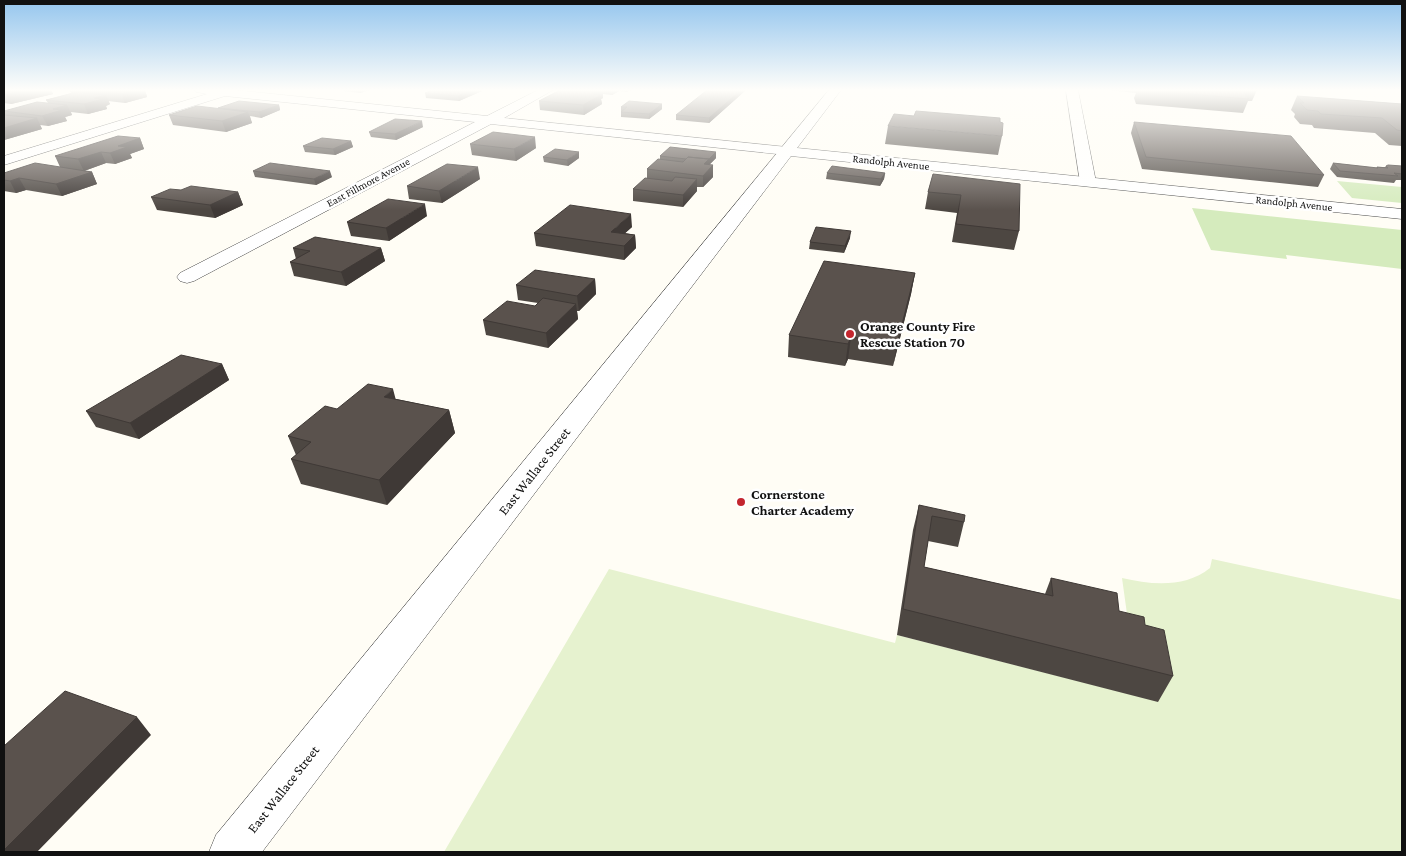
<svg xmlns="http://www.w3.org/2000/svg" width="1406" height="856" viewBox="0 0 1406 856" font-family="'Crimson Pro',serif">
  <rect width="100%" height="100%" fill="#fffdf5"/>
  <path fill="#d5ebbd" d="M1337,181L1402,187V203L1352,198Z
    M1192,208L1402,230V269L1286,255L1287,259L1211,250Z"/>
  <path fill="#e6f2cf" d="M1212,559L1402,600V852H444L609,569L895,643L897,635L1157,701L1132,650L1122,578C1152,585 1185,588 1210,568Z"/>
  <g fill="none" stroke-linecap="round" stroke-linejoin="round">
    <g stroke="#444" stroke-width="1">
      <path id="minor" d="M195,90H234L487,116L538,90H553L504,118L787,147L792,148L794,151L792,154L787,155L491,124L194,281L187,283L180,281L177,277L180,273L475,122L225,96L4,165V156L207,94L197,92Z
        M1066,90H1078L1096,182L1094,185H1082L1080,182Z"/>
    </g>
    <g stroke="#444" stroke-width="1">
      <path id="tertiary" d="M829,90H841L797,148L1402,209V219L791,156L262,852H209L216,835Z"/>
    </g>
    <use href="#minor" fill="#fff" fill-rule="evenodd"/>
    <use href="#tertiary" fill="#fff" fill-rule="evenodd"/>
  </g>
  <path fill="#4d4742" d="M4,90H51L53,94L11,104L4,103Z
    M69,90H145L147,97L125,103L108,101L110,104L106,106L107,109L88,114L71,112L72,115L65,117L67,121L48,126L40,125L42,129L4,140V115H5L4,111L48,103L46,100L71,93Z
    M344,90H369L360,93L344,91Z
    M560,90H631L627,92L619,91L612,95L603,94V98L601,99L602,104L584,115L540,110L539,101Z
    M746,90L709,123L676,120V115Z
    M1108,90H1257L1252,101H1248L1243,113L1136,104L1134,98L1136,93Z
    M482,91L459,101L426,98L425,93Z
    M1297,96L1402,104V146L1389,145L1375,133L1314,128L1312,125L1300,124L1294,117L1295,114L1291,110Z
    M662,104V109L649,119L621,117V107Z
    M279,105L280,110L261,118L250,116L252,123L226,132L173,125L169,115L219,109L218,108Z
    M1134,122L1324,175L1318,187L1142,169L1131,133Z
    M888,126L1002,136L998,155L885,144Z
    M423,127L396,140L371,137L369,132Z
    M140,138L144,149L130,154L132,158L115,164L106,163L84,171L92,172L97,184L62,196L26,190L16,193L4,191V173L60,167L55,156Z
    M351,141L353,147L335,155L305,152L303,146Z
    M470,144L536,148L516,161L472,155Z
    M716,152V158L709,165L713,177L703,187H697V191L683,207L633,201V189L647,178V169L660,160V156Z
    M543,157L579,158L568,166L544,162Z
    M1333,163L1376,168L1377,167H1385L1386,166H1402V180H1396L1394,183L1337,177L1330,169Z
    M253,171L332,177L316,185L255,177Z
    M827,173H885L884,179L880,186L826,179Z
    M933,174L1019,231L1014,250L952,242L957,213L925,209L928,192Z
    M480,179L442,203L409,199L407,186Z
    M238,192L243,205L215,218L157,210L151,197Z
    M427,216L389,241L351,236L347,222Z
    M632,227L625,233L635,235L636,248L624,260L536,246L534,233Z
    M850,238L844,253L809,249L810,242Z
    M293,248H381L385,261L346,286L294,276L290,262L296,259Z
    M915,273L911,294L893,366L848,359L845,366L788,357L789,335Z
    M595,279L596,294L579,311H577L578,319L548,348L486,335L483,320L535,306L538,303L518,300L516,285Z
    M222,364L229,380L139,439L96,427L86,411Z
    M396,399L449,410L455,433L387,505L301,484L291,459L296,455L288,436L337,409Z
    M919,505L964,522L958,547L928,541L924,567L1045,594L1051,578L1119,611L1145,625L1173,676L1158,702L897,635L913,530Z"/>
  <path fill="#3f3936" d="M25,90H51L53,94L11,104L6,95Z
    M134,90H145L147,97L125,103L121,94Z
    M360,90H369L360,93Z
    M472,90H481L482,91L459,101L458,96Z
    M600,90H602L603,98L601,99L602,104L584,115L583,105L593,94Z
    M611,90H619V91L612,95Z
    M741,90H746L709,123V118Z
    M106,95L110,104L106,106L107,109L88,114L84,104L94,98Z
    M662,104V109L649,119V114Z
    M67,105L72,115L65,117L67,121L48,126L42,116L53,109Z
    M279,105L280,110L261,118L259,112Z
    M248,112L252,123L226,132L222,121Z
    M37,118L42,129L4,140V128Z
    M422,121L423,127L396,140L395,134Z
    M535,137L536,148L516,161L514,149Z
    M140,138L144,149L130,154L132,158L115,164L110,153L118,146Z
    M351,141L353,147L335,155L333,149Z
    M101,152L106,163L84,171L78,159Z
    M579,152V158L568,166L567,160Z
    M716,152V158L709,165H713V177L703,187V176L704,164Z
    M478,167L480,179L442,203L439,191Z
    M330,171L332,177L316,185L314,179Z
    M92,172L97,184L62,196L56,184Z
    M885,173L884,179L880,186L881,179Z
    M19,178L26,190L16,193L10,181Z
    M697,179V191L683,207V195Z
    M238,192L243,205L215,218L210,205Z
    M425,204L427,216L389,241L386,228Z
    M631,214L632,227L612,245L611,232Z
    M851,231L850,238L844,253L845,246Z
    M635,235L636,248L624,260V246Z
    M381,248L385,261L346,286L341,272Z
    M915,273L911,294L893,366L897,344Z
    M595,279L596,294L579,311L577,296Z
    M576,304L578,319L548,348L546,333Z
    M851,337L848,359L845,366L848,344Z
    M222,364L229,380L139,439L130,423Z
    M393,389L399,412L384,397Z
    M449,410L455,433L387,505L379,480Z
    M137,717L151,735L37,852H4V850Z"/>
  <path fill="#5a524d" stroke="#3f3936" d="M4,90H25L6,95L4,94Z
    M89,90H134L121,94Z
    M433,90H472L458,96L425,93Z
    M560,90H600L593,94L601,95L583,105L539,101Z
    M707,90H741L709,118L676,115Z
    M1140,90H1242L1249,99Z
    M78,92L106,95L94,98L103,99L84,104L46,100Z
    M1297,96L1402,104V131L1397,130L1382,118L1321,114L1318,111L1307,110L1300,103H1304Z
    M239,101L279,105L259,112L218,108Z
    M629,101L662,104L649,114L621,112L627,107H621Z
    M37,102L67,105L53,109L62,110L42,116L4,111Z
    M197,106L248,112L222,121L169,115Z
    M916,111L1000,118V122L1003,123L1002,136L888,126L894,114L914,116Z
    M4,115L37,118L4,128Z
    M395,119L422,121L395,134L369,132Z
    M1134,122L1291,136L1324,175L1146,157Z
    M493,132L535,137L514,149L470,144Z
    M118,136L140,138L118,146L127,147L110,153L101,152L78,159L55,156Z
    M322,138L351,141L333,149L303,146Z
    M670,147L716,152L709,159L688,157L686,159L660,156Z
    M555,149L579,152L567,160L543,157Z
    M688,157L709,159L704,164L713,165L703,176L647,169L658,159L683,162Z
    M35,163L92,172L56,184L19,178L10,181L4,180V173Z
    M270,163L330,171L314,179L253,171Z
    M1333,163L1378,168L1377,167L1388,168L1386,166L1388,165L1402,166V174L1394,173L1398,176L1340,171Z
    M447,164L478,167L439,191L407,186Z
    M832,166L885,173L881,179L827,173Z
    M933,174L1020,184L1019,231L956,224L961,195L928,192Z
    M675,177L697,179L683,195L633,189L645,178L672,181Z
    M191,186L238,192L210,205L151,197L170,189L181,190Z
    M388,199L425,204L386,228L347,222Z
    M570,205L631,214L611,232L635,235L624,246L534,233Z
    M816,227L851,231L845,246L810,242Z
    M315,237L381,248L341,272L290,262L310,251L293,248Z
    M824,261L915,273L897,344L851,337L848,344L789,335Z
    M535,270L595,279L577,296L516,285Z
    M543,298L576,304L546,333L483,320L507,301L535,306Z
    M181,355L222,364L130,423L86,411Z
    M368,384L393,389L384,397L449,410L379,480L291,459L311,442L288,436L325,406L337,409Z
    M919,505L965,515L964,522L932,516L924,567L1053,596L1051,578L1117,593L1119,611L1144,617L1145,625L1164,630L1173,676L903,609Z
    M65,691L137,717L4,850V746Z"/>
  <linearGradient id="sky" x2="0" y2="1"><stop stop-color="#95c6ee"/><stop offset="0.43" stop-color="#fffefa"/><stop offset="1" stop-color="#fffefa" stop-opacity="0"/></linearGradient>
  <rect width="1406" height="210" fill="url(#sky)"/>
  <g fill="#c4262e" stroke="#fff" stroke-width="2">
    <circle cx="850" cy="334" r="5"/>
    <circle cx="741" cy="502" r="5"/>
  </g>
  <g text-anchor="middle" stroke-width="5" stroke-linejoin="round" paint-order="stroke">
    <g font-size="11" fill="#111" stroke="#fff">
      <text transform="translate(891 162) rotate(6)" y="4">Randolph Avenue</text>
      <text transform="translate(368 182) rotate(-28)" y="4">East Fillmore Avenue</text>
      <text transform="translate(1294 203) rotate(6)" y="4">Randolph Avenue</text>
    </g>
    <g font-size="14" font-weight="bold" fill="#111" stroke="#fff" text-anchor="start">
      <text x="860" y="331">Orange County Fire<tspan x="860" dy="16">Rescue Station 70</tspan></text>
      <text x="751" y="499">Cornerstone<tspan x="751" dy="16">Charter Academy</tspan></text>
    </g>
    <g font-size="14" fill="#111" stroke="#fff">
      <text transform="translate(534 471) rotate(-52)" y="5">East Wallace Street</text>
      <text transform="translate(283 789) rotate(-52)" y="5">East Wallace Street</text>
    </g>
  </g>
  <rect width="1406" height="856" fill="none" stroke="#111111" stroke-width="10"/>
</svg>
